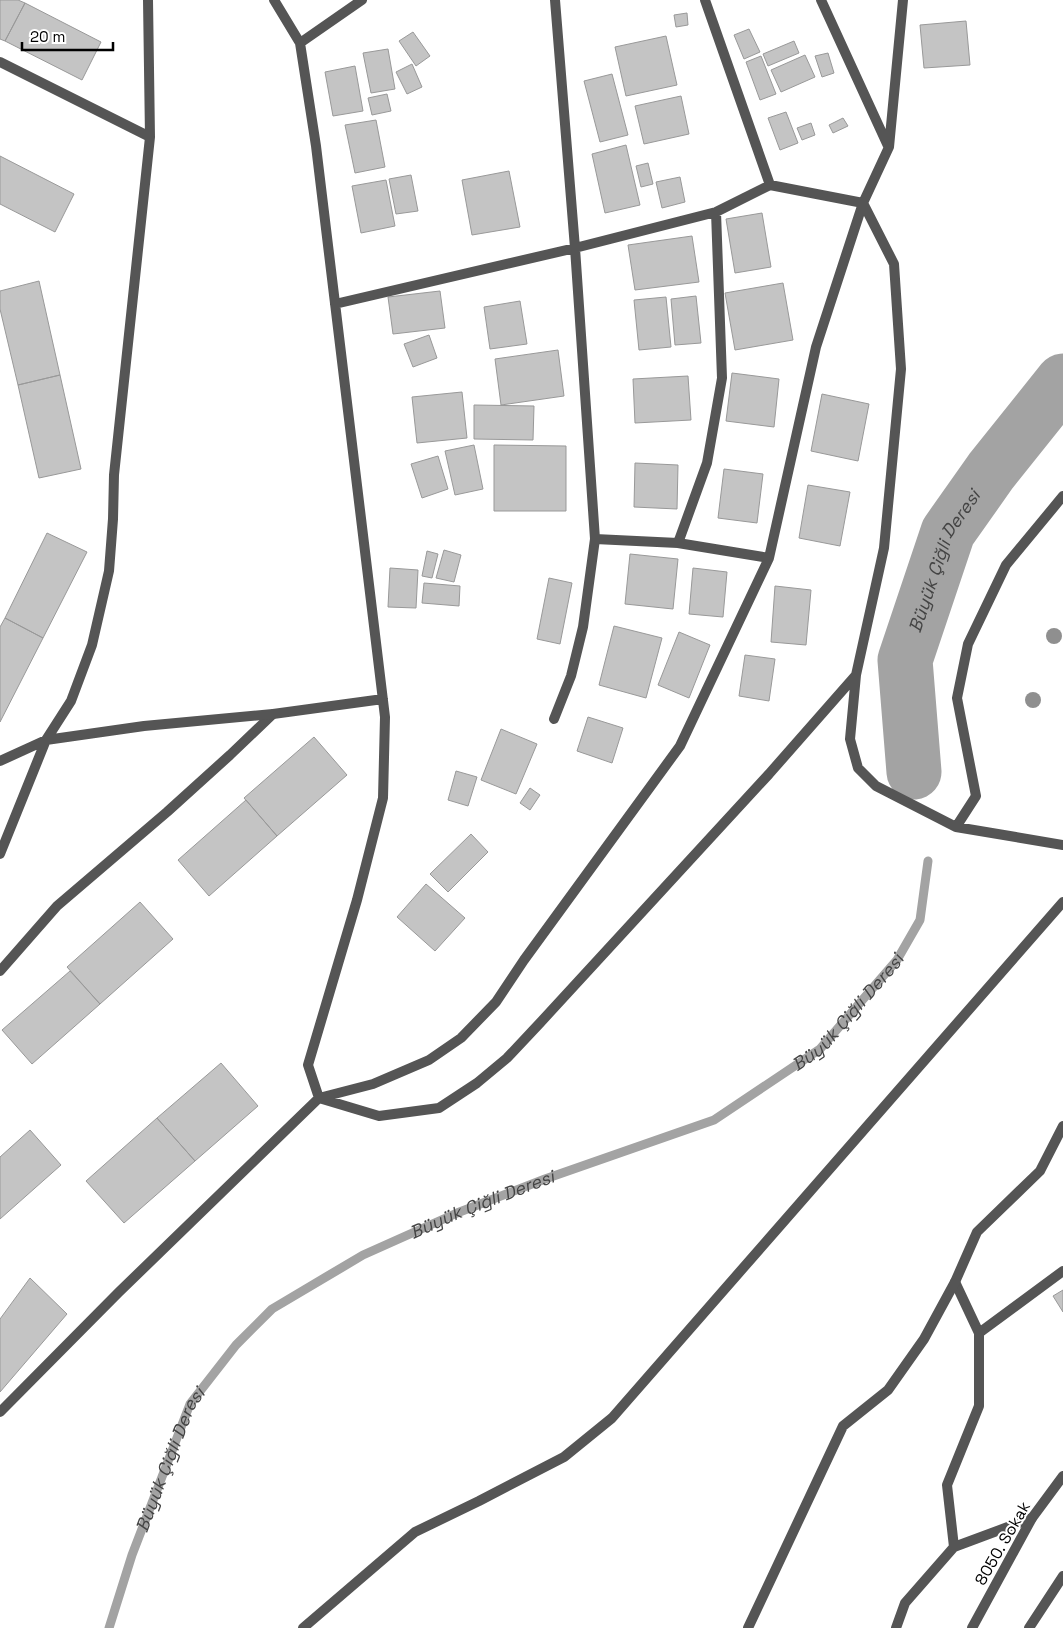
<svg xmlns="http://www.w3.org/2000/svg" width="1063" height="1628" viewBox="0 0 1063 1628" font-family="'Space Grotesk',sans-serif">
  <rect width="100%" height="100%" fill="#fff"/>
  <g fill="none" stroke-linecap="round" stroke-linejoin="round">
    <path stroke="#a3a3a3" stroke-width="9" id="s1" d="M109,1628L132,1555L190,1404L236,1345L272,1309L363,1255L457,1213L545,1179L714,1120L820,1049L897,960L920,920L928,861"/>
    <path stroke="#a3a3a3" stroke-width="55" id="s2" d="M914,772L905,660L948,532L991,471L1063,381"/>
  </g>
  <path fill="#c4c4c4" stroke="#999" d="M0,0H18L25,3L5,41L0,39Z
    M25,3L101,42L82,80L5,41Z
    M687,13L688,25L676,27L674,15Z
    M966,21L970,65L924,68L920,25Z
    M749,29L760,52L744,59L734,35Z
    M413,32L430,56L416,66L399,41Z
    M666,36L677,85L626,96L615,47Z
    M794,41L799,53L768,66L763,54Z
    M388,49L395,89L371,93L363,53Z
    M828,53L834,73L822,77L815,56Z
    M805,55L815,77L781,92L771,70Z
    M761,56L776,94L760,100L746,62Z
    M412,64L422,87L407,94L396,72Z
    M355,66L363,111L333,116L325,72Z
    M612,74L628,135L600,142L584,81Z
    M387,94L391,111L372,115L368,98Z
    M681,96L689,134L644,144L635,106Z
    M786,112L798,143L780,150L768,118Z
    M843,118L848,126L833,133L829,125Z
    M376,120L385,167L355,173L345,125Z
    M811,123L815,135L802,140L797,128Z
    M626,145L640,205L605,213L592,154Z
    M0,156L74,194L55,232L0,204Z
    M648,163L653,184L641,187L636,166Z
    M509,171L520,227L472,235L462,180Z
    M411,175L418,211L396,214L389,179Z
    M680,177L685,202L662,208L656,182Z
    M386,180L395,226L361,233L352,186Z
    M762,213L771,267L735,273L726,219Z
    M692,236L699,282L635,290L628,245Z
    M39,281L60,375L18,385L0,309V291Z
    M783,283L793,340L735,350L725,293Z
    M440,291L445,328L393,334L388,297Z
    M696,296L701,343L675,345L671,299Z
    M666,297L671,347L639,350L634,300Z
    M520,301L527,344L490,349L484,307Z
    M429,335L437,358L413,367L404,344Z
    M558,350L564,396L501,405L495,359Z
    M732,373L779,379L774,427L726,421Z
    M60,375L81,469L39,478L18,385Z
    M688,376L691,420L635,423L633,379Z
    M462,392L467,438L417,443L412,397Z
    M822,394L869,404L858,461L811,451Z
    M474,405L534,406L533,440L474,439Z
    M474,445L483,489L455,495L445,451Z
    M494,445L566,446V511H494Z
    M438,456L448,489L422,498L411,464Z
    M635,463L678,465L677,509L634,507Z
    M724,469L763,474L757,523L718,518Z
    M808,485L850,492L840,546L799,538Z
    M47,533L87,552L43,638L5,618Z
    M444,550L461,555L454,582L436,578Z
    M427,551L438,554L432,578L422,576Z
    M630,554L678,559L673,609L625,604Z
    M390,568L418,570L416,608L388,607Z
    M693,568L727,572L723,617L689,614Z
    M549,578L572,583L560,644L537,639Z
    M424,583L460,586L459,606L422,603Z
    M775,586L811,590L806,645L771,642Z
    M5,618L43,638L0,722V627Z
    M614,626L662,638L646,698L599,685Z
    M679,632L710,645L689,698L658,685Z
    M745,655L775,659L769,701L739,696Z
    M588,717L623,728L612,763L577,751Z
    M501,729L537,744L516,794L481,780Z
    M314,737L347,775L277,836L244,798Z
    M456,771L477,777L468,806L448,800Z
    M530,788L540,795L530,810L520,803Z
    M246,800L277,836L209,896L178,860Z
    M471,834L488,852L448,892L430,874Z
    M426,884L465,918L435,951L397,917Z
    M140,902L173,939L100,1004L67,967Z
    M70,971L100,1004L32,1064L2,1030Z
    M221,1063L258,1106L195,1161L157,1118Z
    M157,1118L195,1161L124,1223L86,1181Z
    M30,1130L61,1165L0,1219V1157Z
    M30,1278L67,1314L0,1392V1319Z
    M1063,1290V1312L1053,1296Z"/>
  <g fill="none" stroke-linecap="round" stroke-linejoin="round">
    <path stroke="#555" stroke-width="10" d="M0,971L57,906L167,812L230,755L273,714
      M979,1333L1063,1271
      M954,1547L947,1485L979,1406V1333L955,1282
      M896,1628L905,1603L954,1547L1032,1518"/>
    <path stroke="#555" stroke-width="10" d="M274,0L300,43L316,146L385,717L383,798L357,900L308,1065L319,1098L379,1116L439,1108L477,1083L507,1058L539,1024L769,774L856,675
      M705,0L770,185
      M821,0L888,146
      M903,0L889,147L863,203L894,264L901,369L884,548L856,675L850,739L858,768L876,786L956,827L1063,845
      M300,43L362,0
      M0,62L150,137
      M595,539L678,543L769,558
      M678,543L707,463L722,378L716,212
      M554,719L571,676L583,627L595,539L575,248L555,0
      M0,761L46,740L144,726L273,714L383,699
      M956,827L976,796L957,698L968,644L1006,565L1063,496
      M0,854L46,740L71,701L92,645L109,571L113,519L114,475L150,137L148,0
      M0,1412L119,1292L319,1098L373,1084L429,1060L461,1038L496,1002L524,960L680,746L769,558L816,347L863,203L770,185L716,212L575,248L335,304
      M303,1628L415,1532L479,1501L564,1457L612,1418L1063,902
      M748,1628L843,1426L888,1390L924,1339L955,1282L977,1232L1040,1171L1063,1126"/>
    <path stroke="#555" stroke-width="10" d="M972,1628L1032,1518L1063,1476
      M1029,1628L1063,1576"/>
  </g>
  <g fill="#8f8f8f">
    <circle cx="1054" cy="636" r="8"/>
    <circle cx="1033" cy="700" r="8"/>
  </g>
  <g text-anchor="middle" stroke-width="4" stroke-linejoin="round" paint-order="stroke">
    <g font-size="16" fill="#000" stroke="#fff">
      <text transform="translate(1002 1543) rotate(-60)" y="6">8050. Sokak</text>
    </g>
    <g font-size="18" font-style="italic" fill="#444" stroke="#fff">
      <text dy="6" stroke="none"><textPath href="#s2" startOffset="219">Büyük Çiğli Deresi</textPath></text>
      <text dy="6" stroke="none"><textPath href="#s1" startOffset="1019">Büyük Çiğli Deresi</textPath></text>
      <text dy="6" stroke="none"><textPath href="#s1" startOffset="599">Büyük Çiğli Deresi</textPath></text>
      <text dy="6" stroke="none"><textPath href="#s1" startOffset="179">Büyük Çiğli Deresi</textPath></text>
    </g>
  </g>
  <path d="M22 42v8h91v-8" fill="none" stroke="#000000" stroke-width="2.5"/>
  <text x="30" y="42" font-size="15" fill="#000000" stroke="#ffffff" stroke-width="4" paint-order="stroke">20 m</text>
</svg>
